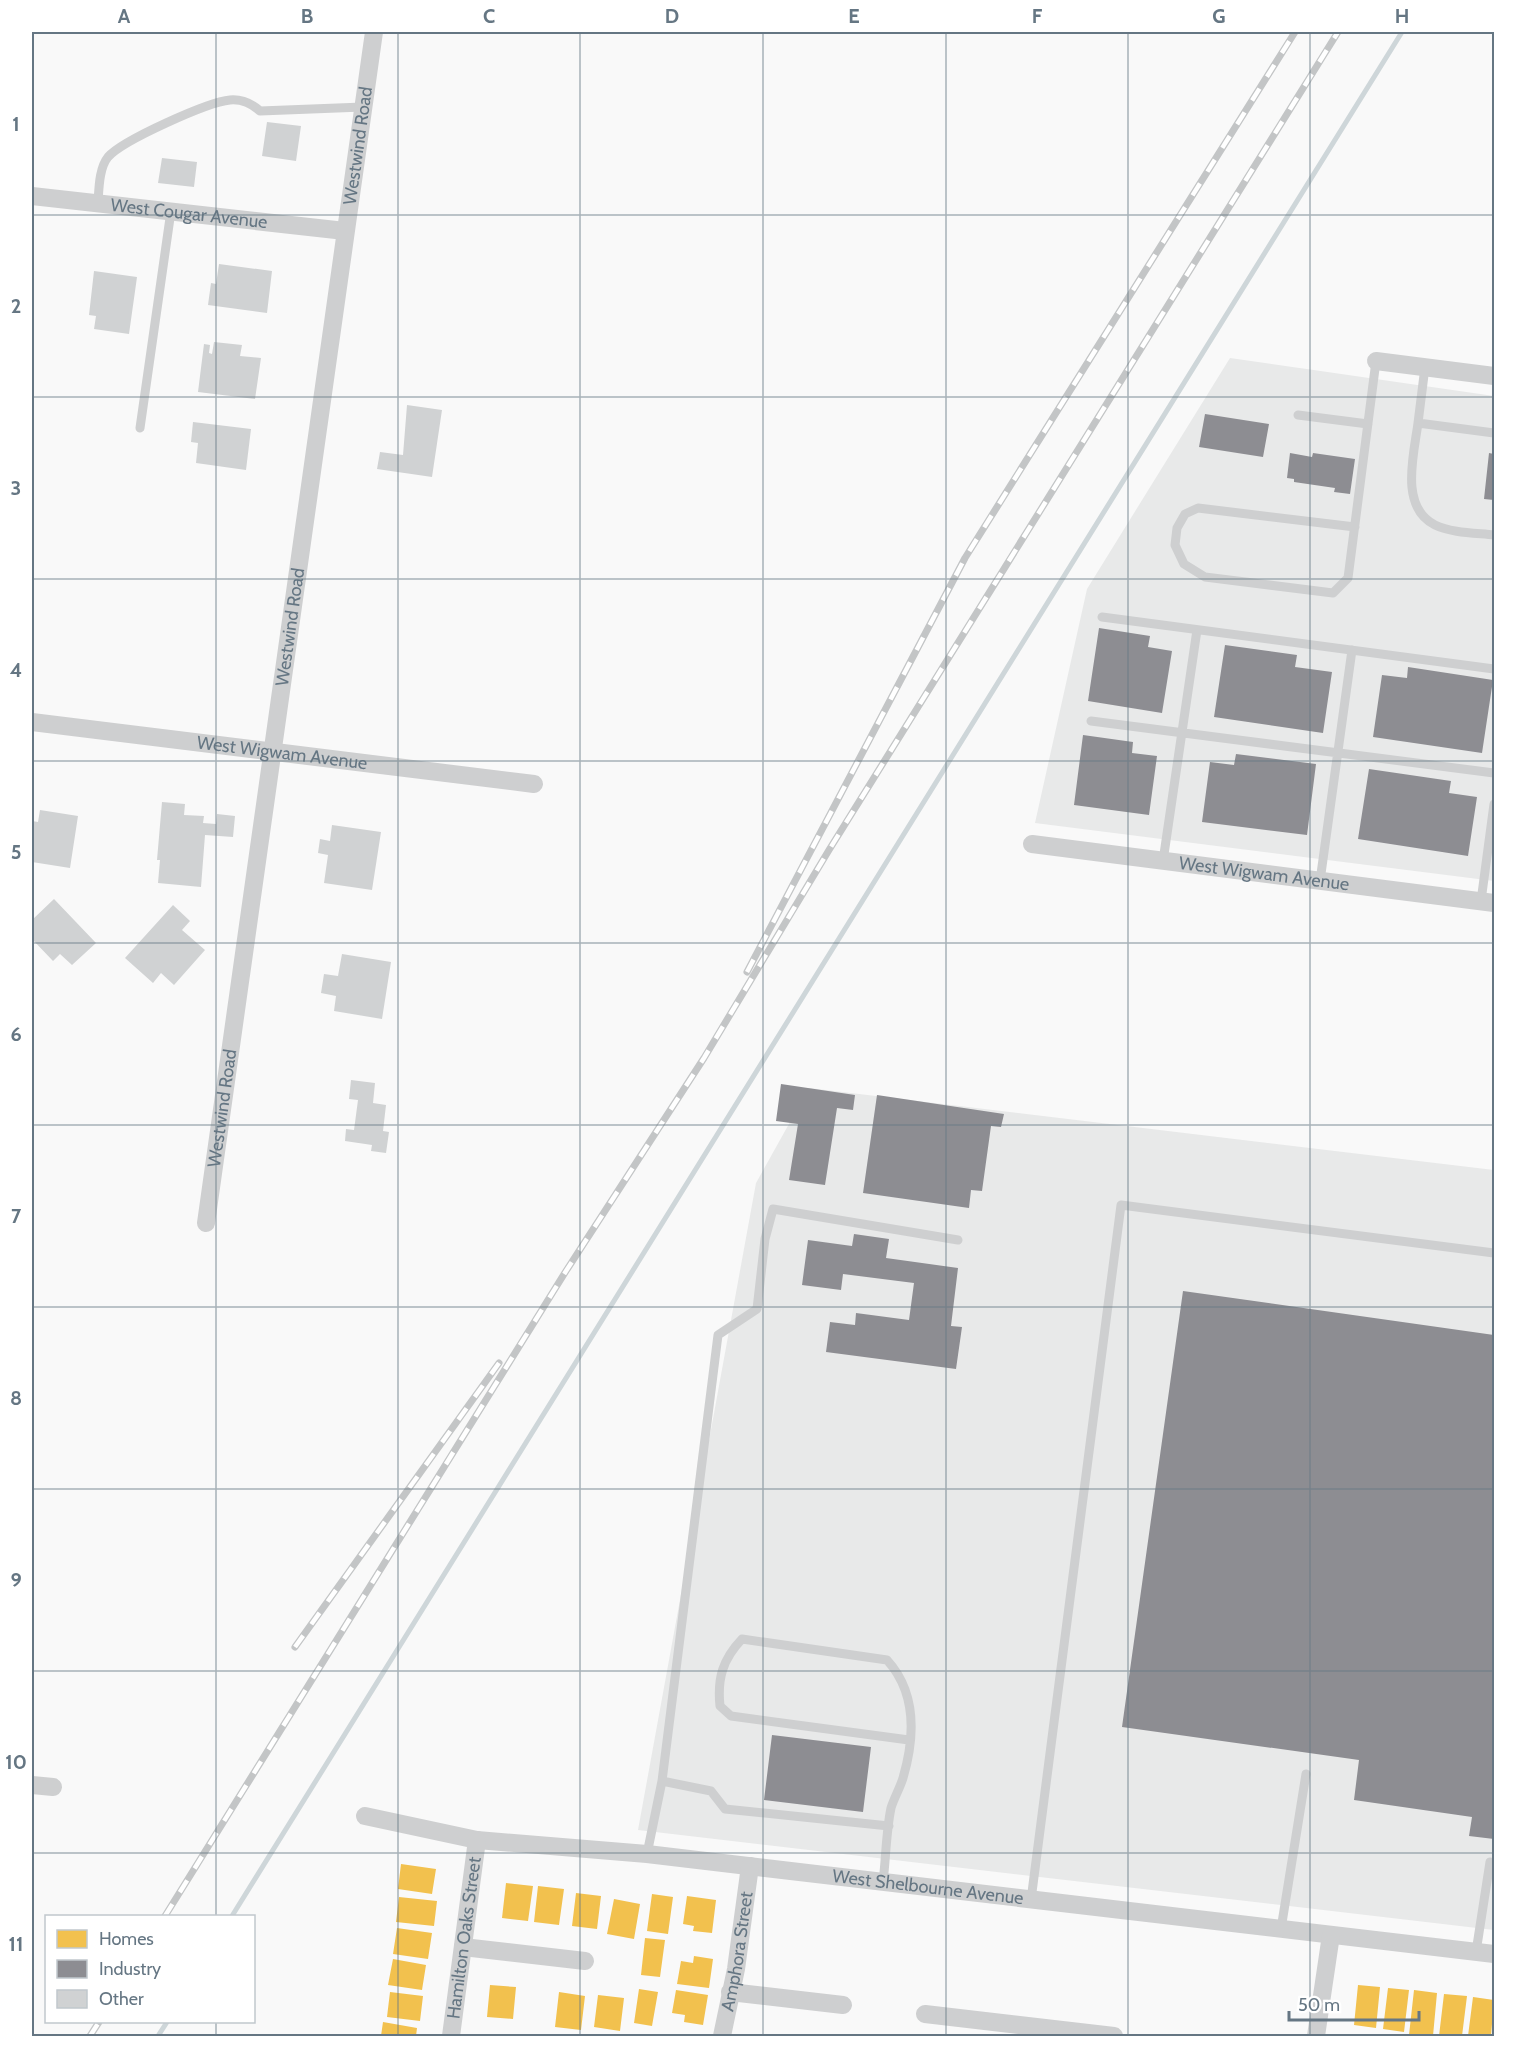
<svg xmlns="http://www.w3.org/2000/svg" width="1526" height="2068" viewBox="0 0 1526 2068" font-family="Cabin,sans-serif">
  <rect width="100%" height="100%" fill="#f9f9f9"/>
  <path fill="#e8e9e9" d="M1230,358L1494,396V881L1035,823L1087,589Z
    M809,1088L1494,1170V1930L638,1830L756,1183Z"/>
  <path fill="#f2c14e" d="M401,1864L436,1869L432,1894L398,1889Z
    M506,1883L533,1886L528,1921L502,1918Z
    M538,1886L564,1889L559,1925L534,1922Z
    M576,1893L601,1896L597,1929L572,1926Z
    M652,1894L673,1897L668,1934L647,1931Z
    M687,1896L716,1900L712,1933L693,1931L694,1926L683,1924Z
    M399,1897L437,1901L434,1926L396,1922Z
    M614,1899L640,1904L634,1939L607,1934Z
    M397,1928L432,1933L428,1959L393,1954Z
    M645,1938L665,1940L660,1977L641,1975Z
    M694,1956L713,1959L709,1988L677,1984L681,1961L693,1963Z
    M393,1959L426,1965L422,1990L388,1985Z
    M490,1985L516,1987L513,2019L487,2017Z
    M1358,1985L1380,1987L1376,2028L1354,2025Z
    M1388,1988L1409,1990L1404,2032L1383,2029Z
    M639,1989L658,1992L652,2026L634,2023Z
    M676,1990L708,1995L703,2025L684,2022L685,2015L672,2013Z
    M1414,1990L1437,1993L1433,2036L1409,2035Z
    M390,1992L423,1996L420,2021L387,2017Z
    M559,1992L585,1996L581,2030L555,2027Z
    M1444,1994L1467,1996L1462,2036H1439Z
    M598,1995L624,1998L620,2031L594,2027Z
    M1473,1997L1494,2000L1491,2036H1468Z
    M383,2022L417,2028L416,2036H381Z"/>
  <path fill="#8d8d92" d="M1205,414L1269,424L1263,457L1199,447Z
    M1290,453L1312,457L1313,453L1355,459L1350,494L1334,492L1335,488L1294,482V479L1287,478Z
    M1489,453L1494,454V500L1484,499Z
    M1099,628L1150,636L1148,647L1172,651L1162,713L1088,701Z
    M1225,645L1297,655L1295,667L1332,672L1323,733L1214,717Z
    M1408,667L1493,680L1482,753L1373,737L1382,675L1407,678Z
    M1083,735L1133,742L1132,753L1157,756L1149,815L1074,805Z
    M1236,754L1316,764L1307,835L1202,822L1210,762L1234,765Z
    M1369,769L1451,781L1449,793L1477,797L1468,856L1358,839Z
    M781,1084L855,1095L853,1110L837,1108L825,1185L789,1180L798,1124L776,1121Z
    M877,1095L1004,1114L1001,1127L991,1126L982,1191L971,1190L969,1208L863,1193Z
    M854,1234L889,1239L886,1258L958,1268L951,1326L962,1327L956,1369L826,1352L830,1322L855,1325L856,1313L909,1320L914,1283L843,1274L841,1290L802,1285L808,1240L852,1246Z
    M1183,1291L1494,1335V1839L1469,1836L1472,1817L1354,1800L1359,1760L1122,1727Z
    M772,1735L871,1747L863,1812L764,1800Z"/>
  <g fill="none" stroke-linecap="round" stroke-linejoin="round">
    <path stroke="#ced6d9" stroke-width="5" d="M232,1916L1402,32
      M158,2036L167,2022"/>
  </g>
  <path fill="#d0d2d3" d="M267,122L301,126L296,161L262,156Z
    M162,158L197,162L194,187L158,183Z
    M219,264L272,271L267,313L208,305L211,283L216,284Z
    M94,271L137,277L129,334L94,329L96,316L89,315Z
    M214,342L242,345L240,356L261,358L255,399L198,392L204,344L210,345L209,353L212,354Z
    M407,405L442,410L432,477L377,469L380,452L403,455Z
    M193,422L251,429L246,470L196,463L198,443L191,442Z
    M162,802L185,804L184,815L204,816L203,823L216,824L217,814L235,816L233,837L205,835L201,887L158,883L160,860H157Z
    M40,810L78,816L70,868L32,862V821L38,822Z
    M332,825L381,832L372,890L324,883L328,855L318,853L320,839L330,841Z
    M54,899L96,943L72,965L60,954L53,961L32,939V920Z
    M173,905L190,921L182,930L205,950L174,985L161,973L153,983L125,958Z
    M342,954L391,962L382,1019L334,1011L336,996L321,993L324,974L338,976Z
    M351,1080L375,1083L373,1103L386,1105L383,1131L389,1132L386,1153L371,1151L372,1145L345,1141L346,1129L354,1130L358,1100L349,1099Z"/>
  <g fill="none" stroke-linecap="round" stroke-linejoin="round">
    <path stroke="#cecfd0" stroke-width="9" d="M98,202C99,189 99,168 108,157C123,140 208,102 230,100C241,99 252,104 260,111L363,107
      M1425,367L1418,423L1494,433
      M1298,415L1368,424
      M1418,423C1414,454 1399,507 1435,525C1451,533 1477,533 1494,535
      M140,428L171,211
      M1355,527L1198,508L1185,514L1177,528L1175,545L1184,564L1205,577L1333,593L1348,578L1376,361
      M1102,617L1494,669
      M1091,721L1494,773
      M1163,861L1197,630
      M1320,881L1352,650
      M1481,901L1494,804
      M662,1781L718,1335L757,1309L765,1239L773,1209L958,1240
      M647,1854L662,1781L711,1791L725,1809L889,1826
      M883,1882C886,1858 886,1832 891,1808C894,1798 900,1788 903,1778C915,1737 917,1693 887,1660L742,1639C723,1659 717,1678 720,1706L731,1716L909,1740
      M1031,1900L1121,1205L1494,1253
      M1281,1929L1306,1774
      M1476,1952L1490,1862"/>
    <g stroke="#cecfd0" stroke-width="18">
      <path id="s1" d="M32,196L345,231"/>
      <path d="M1376,361L1494,376"/>
      <path id="s2" d="M32,722L534,784"/>
      <path id="s3" d="M1032,844L1494,903"/>
      <path id="s4" d="M206,1223L374,32"/>
      <path d="M32,1785L53,1787"/>
      <path id="s5" d="M365,1816L477,1840L647,1854L1494,1954"/>
      <path d="M463,1947L585,1961"/>
      <path d="M730,1992L843,2005"/>
      <path d="M925,2014L1114,2036"/>
      <path id="s6" d="M451,2036L477,1840"/>
      <path id="s7" d="M722,2036L736,1969L750,1866"/>
      <path d="M1316,2036L1331,1935"/>
    </g>
    <g stroke="#c3c5c6" stroke-width="7">
      <path id="rail" d="M747,972L965,558L1295,32
        M295,1647L499,1363
        M165,1916L566,1271L704,1058L829,850L1338,32
        M90,2036L99,2022"/>
    </g>
    <use href="#rail" stroke="#fff" stroke-width="4.5" stroke-dasharray="14" stroke-linecap="butt"/>
  </g>
  <path fill="none" stroke="#657683" stroke-width="1.5" stroke-opacity="0.55" d="M216,32V1916M398,32V2036M580,32V2036M763,32V2036M946,32V2036M1128,32V2036M1310,32V2036M32,215H1494M32,397H1494M32,579H1494M32,761H1494M32,943H1494M32,1125H1494M32,1307H1494M32,1489H1494M32,1671H1494M32,1853H1494M216,2022V2036"/>
  <g text-anchor="middle" stroke-width="6" stroke-linejoin="round" paint-order="stroke">
    <g font-size="18" fill="#657683" stroke="#fff">
      <text dy="6" stroke="none"><textPath href="#s4" startOffset="1088">Westwind Road</textPath></text>
      <text dy="6" stroke="none"><textPath href="#s1" startOffset="158">West Cougar Avenue</textPath></text>
      <text dy="6" stroke="none"><textPath href="#s4" startOffset="602">Westwind Road</textPath></text>
      <text dy="6" stroke="none"><textPath href="#s2" startOffset="252">West Wigwam Avenue</textPath></text>
      <text dy="6" stroke="none"><textPath href="#s3" startOffset="234">West Wigwam Avenue</textPath></text>
      <text dy="6" stroke="none"><textPath href="#s4" startOffset="116">Westwind Road</textPath></text>
      <text dy="6" stroke="none"><textPath href="#s5" startOffset="568">West Shelbourne Avenue</textPath></text>
      <text dy="6" stroke="none"><textPath href="#s6" startOffset="99">Hamilton Oaks Street</textPath></text>
      <text dy="6" stroke="none"><textPath href="#s7" startOffset="86">Amphora Street</textPath></text>
    </g>
  </g>
  <rect width="1526" height="2068" fill="none" stroke="#ffffff" stroke-width="66"/>
  <rect x="45" y="1915" width="210" height="108" fill="#ffffff" stroke="#c1c8cd" stroke-width="1.5"/>
  <rect x="57" y="1930" width="30" height="18" fill="#f2c14e" stroke="#c1c8cd" stroke-width="1.5"/>
  <text x="99" y="1945" font-size="18" fill="#657683">Homes</text>
  <rect x="57" y="1960" width="30" height="18" fill="#8d8d92" stroke="#c1c8cd" stroke-width="1.5"/>
  <text x="99" y="1975" font-size="18" fill="#657683">Industry</text>
  <rect x="57" y="1990" width="30" height="18" fill="#d0d2d3" stroke="#c1c8cd" stroke-width="1.5"/>
  <text x="99" y="2005" font-size="18" fill="#657683">Other</text>
  <path d="M1289 2011v9h130v-9" fill="none" stroke="#657683" stroke-width="3"/>
  <text x="1298" y="2011" font-size="18" fill="#657683" stroke="#ffffff" stroke-width="4.5" paint-order="stroke">50 m</text>
  <rect x="33" y="33" width="1460" height="2002" fill="none" stroke="#657683" stroke-width="2"/>
  <g font-size="20" text-anchor="middle" font-weight="bold" fill="#657683">
    <text x="124" y="23">A</text>
    <text x="307" y="23">B</text>
    <text x="489" y="23">C</text>
    <text x="672" y="23">D</text>
    <text x="854" y="23">E</text>
    <text x="1037" y="23">F</text>
    <text x="1219" y="23">G</text>
    <text x="1402" y="23">H</text>
    <text x="16" y="131">1</text>
    <text x="16" y="313">2</text>
    <text x="16" y="495">3</text>
    <text x="16" y="677">4</text>
    <text x="16" y="859">5</text>
    <text x="16" y="1041">6</text>
    <text x="16" y="1223">7</text>
    <text x="16" y="1405">8</text>
    <text x="16" y="1587">9</text>
    <text x="16" y="1769">10</text>
    <text x="16" y="1951">11</text>
  </g>
</svg>
